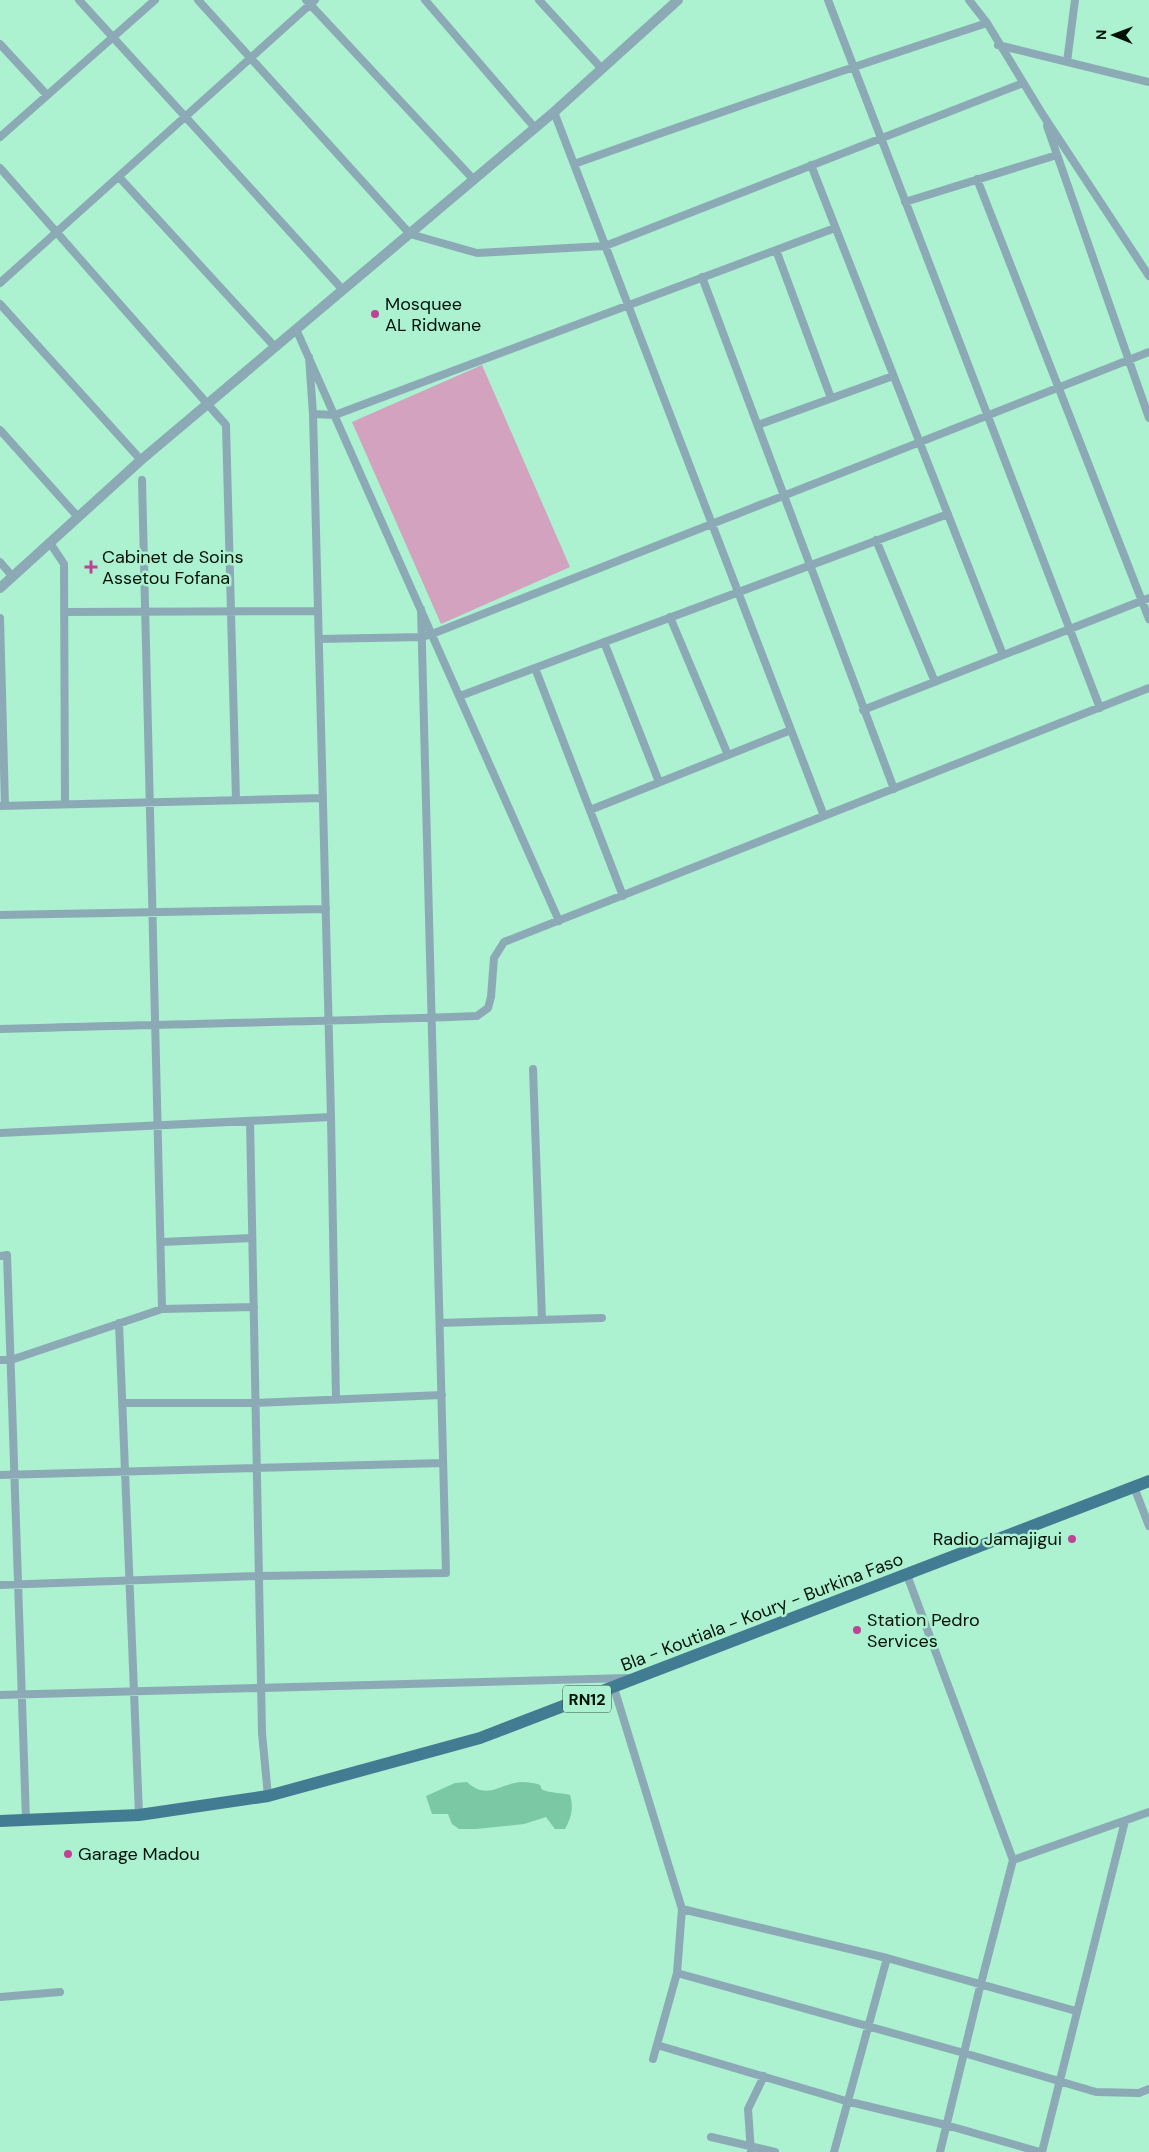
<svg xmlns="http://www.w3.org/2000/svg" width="1149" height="2152" viewBox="0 0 1149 2152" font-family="'DM Sans',sans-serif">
  <rect width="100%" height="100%" fill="#acf1d0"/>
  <path fill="#d3a2be" d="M482,365L570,567L441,624L352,422Z"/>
  <path fill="#7bc8a4" d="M467,1782C487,1801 500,1783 522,1782C526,1782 534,1783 538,1784C544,1787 538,1786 543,1790C550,1793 563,1793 570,1795C574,1808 571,1818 565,1829H555L546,1817L524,1824L476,1829H459L452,1824L448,1814H432L426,1796L455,1783Z"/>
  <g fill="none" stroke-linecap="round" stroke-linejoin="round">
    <path stroke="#8caab6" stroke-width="8" d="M79,0L343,290
      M198,0L410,234L477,253L605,246L1023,83
      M306,0L474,180
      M425,0L535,128
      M539,0L602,69
      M828,0L1100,708
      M969,0L987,23L1043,115L1149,276
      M0,44L47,95
      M998,45L1149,82
      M1067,62L1075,0
      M554,112L824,816
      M1047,126L1149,418
      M0,137L155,0
      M574,164C711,115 849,68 987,23
      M811,165L1003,655
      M0,168L226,425L236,800
      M119,177L275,347
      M977,179L1149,619
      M905,202L1057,155
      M776,250L831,398
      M702,277L894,789
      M0,283L315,0
      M0,304L141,460
      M296,329L559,921
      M309,357L313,414L331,1117L336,1400
      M313,414L335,415L835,228
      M758,425L893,376
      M0,430L78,517
      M142,480L162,1309L254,1307
      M876,540L935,682
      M50,543L64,564L65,804
      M0,562L13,577
      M64,612L318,611
      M670,617L728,755
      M0,618L5,806
      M319,639L422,637L432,634L1149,352
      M604,642L659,782
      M535,668L623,896
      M460,696L948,514
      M863,710L1149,598
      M0,806L323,798
      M590,810L791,730
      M0,915L326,909
      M0,1029C159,1024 318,1022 477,1016L488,1008L491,997L494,958L504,942L1149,688
      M533,1069L542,1320
      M250,1121L262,1733L268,1796
      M0,1133L331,1117
      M162,1242L252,1238
      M0,1256L7,1255L26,1820
      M119,1323L139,1815
      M440,1323L602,1318
      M0,1360H11L162,1309
      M123,1403H255L442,1395
      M0,1475L443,1463
      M1134,1487L1149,1526
      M907,1575L1013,1860L979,1991L940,2152
      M0,1585L259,1576L446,1573L421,609
      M614,1688L682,1909L677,1973L653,2059
      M0,1695L628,1678
      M1013,1860L1149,1812
      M682,1909L887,1958L1076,2011
      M677,1973L964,2053L1096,2092L1139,2093L1149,2089
      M0,1997L60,1992
      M657,2045L846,2101L946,2125L1040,2152
      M711,2137L775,2152
      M751,2152L748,2109L764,2076
      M834,2152L887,1958
      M1042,2152L1125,1821"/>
    <path stroke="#8caab6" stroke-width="10" d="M0,588L141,460L554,112L678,0"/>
    <path stroke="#417c92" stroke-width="12" d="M0,1821L139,1815L268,1796L480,1738L1149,1481"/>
  </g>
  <g fill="#be4394" stroke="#acf1d0" stroke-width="2">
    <circle cx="375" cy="314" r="5"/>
    <path d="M88.5 559.5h5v5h5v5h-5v5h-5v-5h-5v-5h5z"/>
    <circle cx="1072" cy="1539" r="5"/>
    <circle cx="857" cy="1630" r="5"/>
    <circle cx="68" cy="1854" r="5"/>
  </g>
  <g text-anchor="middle" stroke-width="5" stroke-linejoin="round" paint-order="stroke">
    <rect fill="#acf1d0" stroke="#345544" stroke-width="1" x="563" y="1685.5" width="48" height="27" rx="4"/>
    <g font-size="16" font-weight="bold" fill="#001208">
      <text x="587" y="1705">RN12</text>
    </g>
    <g font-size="18" fill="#001208" stroke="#acf1d0" text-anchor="start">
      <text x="385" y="310">Mosquee<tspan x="385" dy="21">AL Ridwane</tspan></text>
      <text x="102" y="563">Cabinet de Soins<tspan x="102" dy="21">Assetou Fofana</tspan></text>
      <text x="1062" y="1545" text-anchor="end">Radio Jamajigui</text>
      <text x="867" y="1626">Station Pedro<tspan x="867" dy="21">Services</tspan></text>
      <text x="78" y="1860">Garage Madou</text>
    </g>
    <g font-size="18" fill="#001208" stroke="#acf1d0">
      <text transform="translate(762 1612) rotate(-21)" y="6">Bla - Koutiala - Koury - Burkina Faso</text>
    </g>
  </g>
  <g transform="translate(1114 35) rotate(271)" stroke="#acf1d0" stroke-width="4" paint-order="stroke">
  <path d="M0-4L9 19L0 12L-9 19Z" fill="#001208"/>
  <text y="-8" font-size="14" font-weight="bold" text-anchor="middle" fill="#001208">N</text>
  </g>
</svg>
